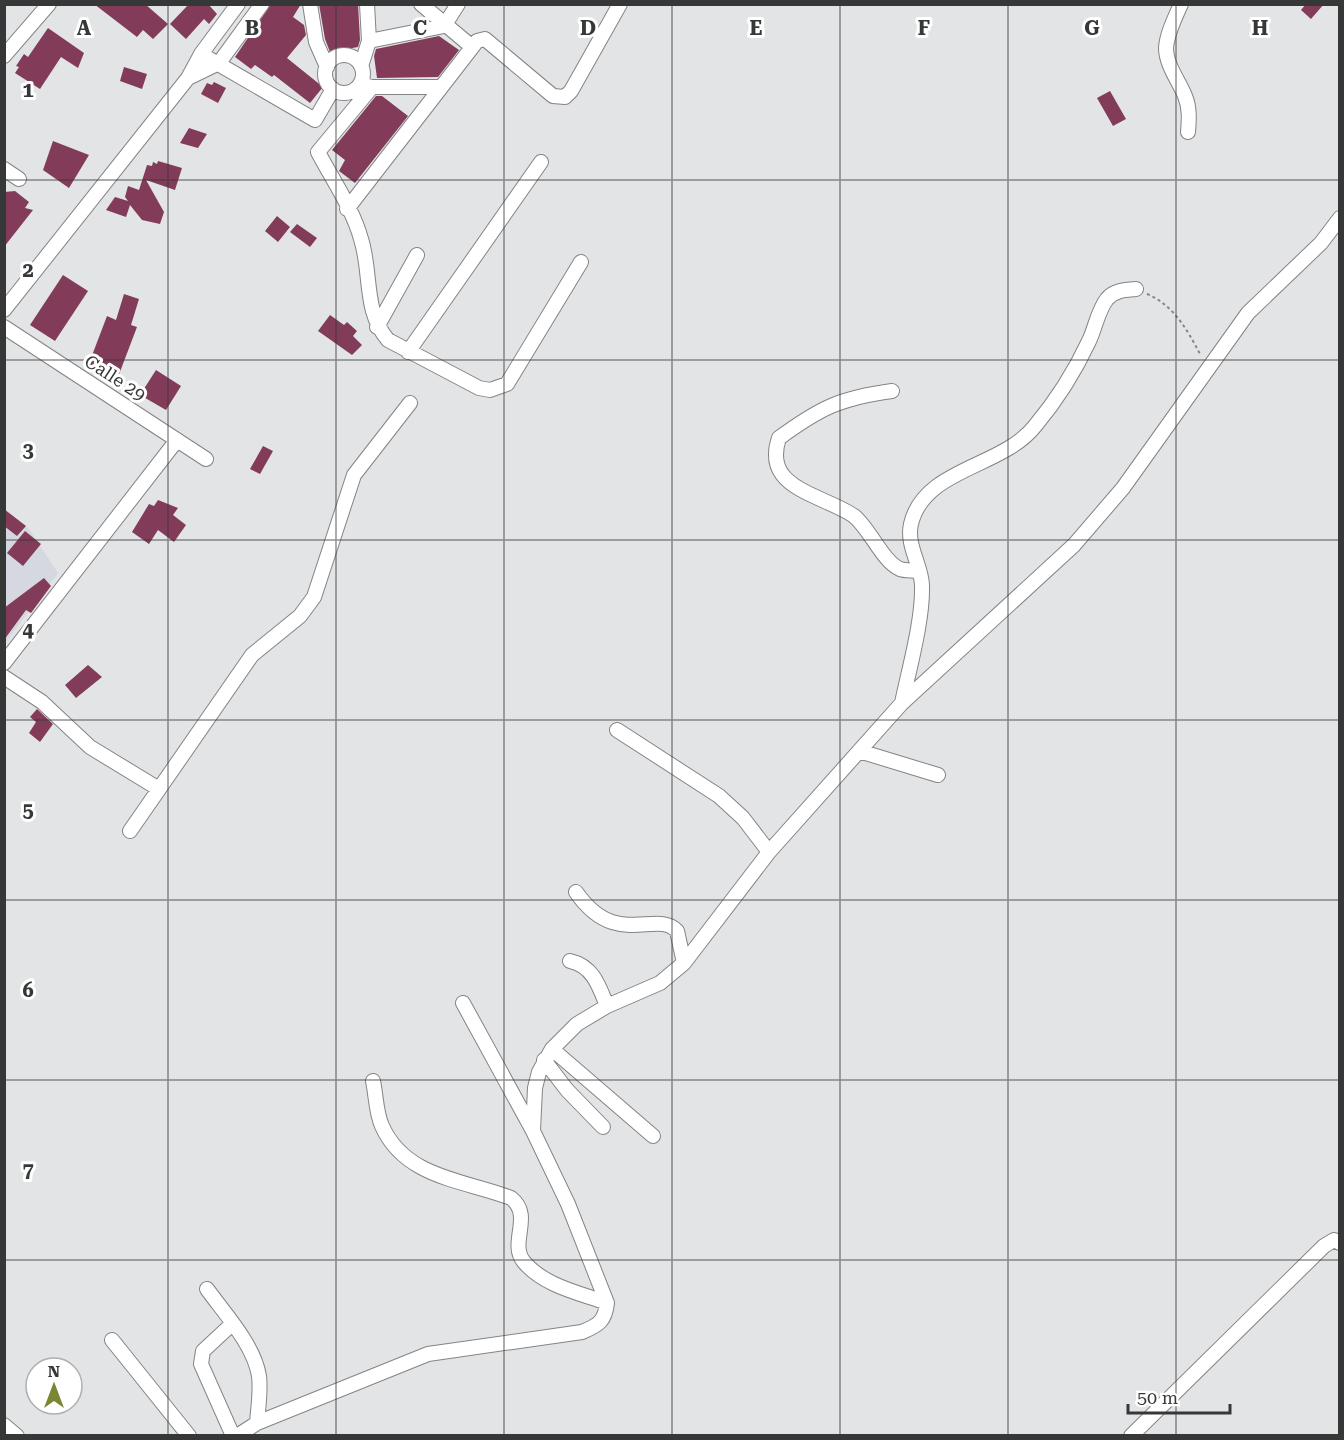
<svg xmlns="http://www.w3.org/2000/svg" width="1344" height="1440" viewBox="0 0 1344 1440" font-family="'Roboto Serif',serif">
  <rect width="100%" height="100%" fill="#e3e4e6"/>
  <path fill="#d5d8e1" d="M5,512L29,529L58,573L5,643Z"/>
  <path fill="#823c59" d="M94,4H145L168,24L153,39L143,30L137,37Z
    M189,4H208L217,14L209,24L204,19L186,39L170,24Z
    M271,4H301L293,17L304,25L306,35L287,58L323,87L310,103L274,75L272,77L255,65L251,69L235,57Z
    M319,4H358L360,40L358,47L330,52L325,39Z
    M1306,4H1324L1311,19L1301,10Z
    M48,28L84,53L78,68L61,57L40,89L15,73L19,67L16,66L24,54L28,57Z
    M439,36L459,50L438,77L377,78L374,56L376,49Z
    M124,67L147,74L142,89L120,81Z
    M214,82L226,88L218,103L201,94L207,83L212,85Z
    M1110,91L1126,119L1113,126L1097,98Z
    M376,96H382L408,116L355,183L339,171L345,160L332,150Z
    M189,128L207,134L198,148L180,143Z
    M53,141L89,155L69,188L43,170Z
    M158,161L182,168L175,190L146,180L164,212L160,224L142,220L130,205L126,217L106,210L115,197L128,201L125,197L128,186L139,190L147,165L152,166L153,162L157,164Z
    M15,191L29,202L25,208L33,210L4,247V192Z
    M277,216L290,227L278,242L265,231Z
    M297,224L317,238L310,247L290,232Z
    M63,275L88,291L55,341L30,325Z
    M124,294L139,299L131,325L137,327L118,377L88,366L107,316L116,320Z
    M330,315L344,325L347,322L357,331L353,336L362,345L352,355L318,331Z
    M156,370L181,386L166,410L140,395Z
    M263,446L273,451L260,474L250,469Z
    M158,500L178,508L173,515L186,525L174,542L158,530L149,544L132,532L149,504L154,506Z
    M4,509L26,526L17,536L4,526Z
    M25,531L41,544L23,566L7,553Z
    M44,578L51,586L31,613L26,610L4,640V608Z
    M88,665L102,677L76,698L65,685Z
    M37,709L53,724L40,742L29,733L36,722L30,717Z"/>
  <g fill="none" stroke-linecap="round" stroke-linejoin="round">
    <g stroke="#848486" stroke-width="16">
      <path id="minor" d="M310,4L316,42L327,67
        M421,4L471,46
        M1181,4C1175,18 1167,33 1166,48C1166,65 1179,81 1185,96C1190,108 1189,120 1188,132
        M369,41L444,26L458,4
        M201,54L315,120L333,89
        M325 74a19 19 0 1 1 38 0a19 19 0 1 1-38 0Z
        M4,56L49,4
        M361,66L369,41L367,4
        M188,78L219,63L262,4
        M360,84L372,87L318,152C332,179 353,209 361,239C372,273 363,311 388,340L479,388L490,390L507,384L581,262
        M372,87H439
        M4,169L19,179
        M347,209L477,41L485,39L553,96L565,97L571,91L620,4
        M4,310L188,78L201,54L238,4
        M4,327L206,459
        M377,327L417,255
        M408,352L541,162
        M892,391C840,398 820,408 779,438C775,450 774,463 782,474C795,493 834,502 854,516C870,529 883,562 900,569C905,571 913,570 918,571
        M4,663L177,440
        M4,677L42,702L90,747L159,789
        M902,703C909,669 923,620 922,586C922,566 906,546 911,524C924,468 1002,468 1035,426C1056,401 1075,371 1089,341C1095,329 1098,310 1107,299C1114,290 1126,290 1136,289
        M617,730L719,796L743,818L769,852
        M859,751L938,775
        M130,831L252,655L300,616L314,597L354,475L410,403
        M576,892C616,950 656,909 677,931L684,963
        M570,961C593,966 599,986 607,1006
        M552,1049L653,1136
        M544,1060L567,1090L603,1127
        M373,1081C376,1095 376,1113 382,1126C405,1178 464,1180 511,1198C534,1216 508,1243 524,1262C544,1286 580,1293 607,1303
        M533,1131L535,1088L539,1072L552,1049L577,1024L607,1006L660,983L684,963L769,852L902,703L1074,545L1123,488L1248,313L1321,243L1340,218
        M207,1289C225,1314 254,1345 259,1376C261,1391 258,1408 257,1423
        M232,1324L203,1351L201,1364L233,1436
        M112,1340L189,1436
        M4,1425L17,1436
        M237,1436L257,1423L428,1354L582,1332C599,1325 605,1321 607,1303L568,1204L533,1131L463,1003
        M1131,1436L1324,1246L1334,1240L1340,1243"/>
    </g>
    <path stroke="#858687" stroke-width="2" stroke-dasharray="3 3" stroke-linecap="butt" d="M1147,294C1174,305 1188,331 1201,356"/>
    <use href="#minor" stroke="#fff" stroke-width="14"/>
  </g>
  <path fill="none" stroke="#363737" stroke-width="1.5" stroke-opacity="0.55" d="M168,4V1436M336,4V1436M504,4V1436M672,4V1436M840,4V1436M1008,4V1436M1176,4V1436M4,180H1340M4,360H1340M4,540H1340M4,720H1340M4,900H1340M4,1080H1340M4,1260H1340"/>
  <g text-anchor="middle" stroke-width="6" stroke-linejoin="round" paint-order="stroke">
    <g font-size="18" fill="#363737" stroke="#fff">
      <text transform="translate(115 378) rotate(33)" y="6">Calle 29</text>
    </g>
  </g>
  <g font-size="20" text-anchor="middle" font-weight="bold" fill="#363737" stroke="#fff" stroke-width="6" stroke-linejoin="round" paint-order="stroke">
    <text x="84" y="35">A</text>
    <text x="252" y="35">B</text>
    <text x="420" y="35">C</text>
    <text x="588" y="35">D</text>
    <text x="756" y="35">E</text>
    <text x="924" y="35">F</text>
    <text x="1092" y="35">G</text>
    <text x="1260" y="35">H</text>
    <text x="28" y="97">1</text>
    <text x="28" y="277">2</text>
    <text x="28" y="457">3</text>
    <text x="28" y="637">4</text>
    <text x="28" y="817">5</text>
    <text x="28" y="997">6</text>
    <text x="28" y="1177">7</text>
  </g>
  <rect width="1344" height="1440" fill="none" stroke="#363737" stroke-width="12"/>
  <g transform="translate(54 1386)"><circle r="28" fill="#ffffff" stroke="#afafaf" stroke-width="1.5"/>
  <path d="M0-4.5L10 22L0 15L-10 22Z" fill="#7c8531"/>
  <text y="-9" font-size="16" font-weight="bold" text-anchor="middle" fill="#363737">N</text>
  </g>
  <path d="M1128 1404v9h102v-9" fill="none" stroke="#363737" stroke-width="3"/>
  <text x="1137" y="1404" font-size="18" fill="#363737" stroke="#ffffff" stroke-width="4.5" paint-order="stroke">50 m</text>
</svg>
